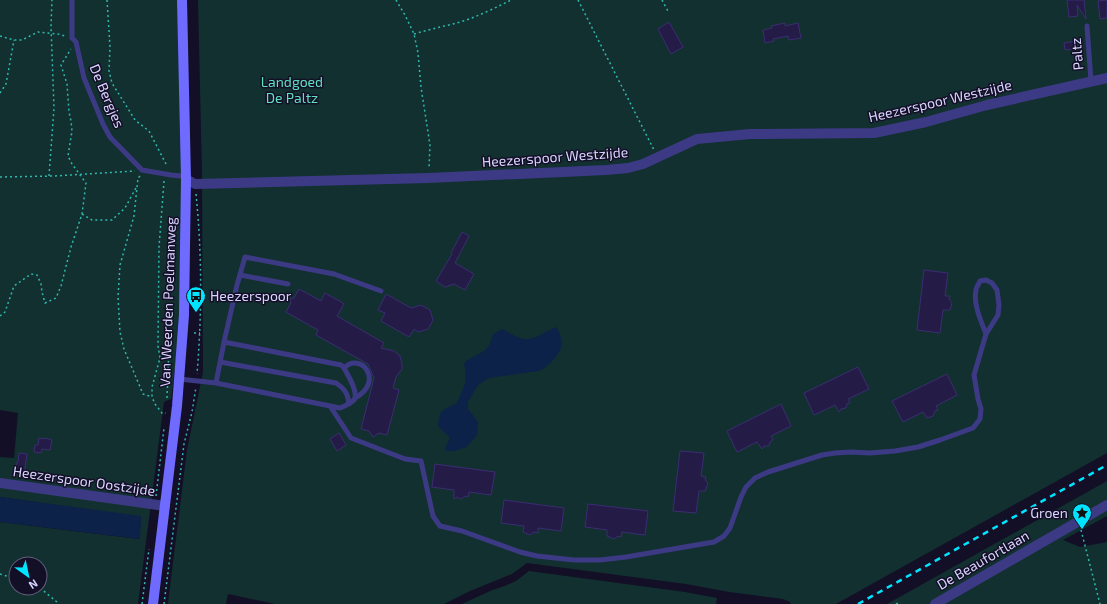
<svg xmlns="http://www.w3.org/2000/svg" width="1107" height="604" viewBox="0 0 1107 604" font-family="'Exo 2',sans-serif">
  <rect width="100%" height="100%" fill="#130f26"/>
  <path fill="#12302f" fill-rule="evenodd" d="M0,0H178L182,174L183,304L171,399L164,402L138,604H0V522L139,539L141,517L0,497V457L14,458L18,413L0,410ZM16,564H40V588H16Z
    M198,0H1107V453L836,604H791L790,602L783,599L729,592L686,584L527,563L512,574L470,591L444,604H275L228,594L226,604H169L168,603L187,450L203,372L202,174Z
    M1107,481V516L1063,540L1080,547L1107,542V604H887Z
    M529,571L685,592L717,598L716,604H462L490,591L507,585L516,581Z"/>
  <path fill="#0c2248" d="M556,327C560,333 563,341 561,348C558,356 547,368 539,371L489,378L478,385L468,402V409L478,422L477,435L467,447L455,451H445V448L450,438L438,426C440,409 442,410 457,403C464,386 468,383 464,364L466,361L484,351L489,346L493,334L502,329C508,332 514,336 520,338C532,343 545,331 556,327Z
    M0,497L141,516L140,539L0,522Z"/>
  <path fill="#241b47" stroke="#3b2d73" d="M1067,0H1084L1086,19L1077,5L1078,16L1069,17Z
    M1107,0V18L1100,19L1098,1Z
    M669,22L683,47L671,54L658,29Z
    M785,23V26L798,23L801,38L789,40L788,36L773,39L774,41L765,43L763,30L772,28L771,26Z
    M1076,41L1078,48L1065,50L1064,43Z
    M462,232L469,236L455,263L474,274L465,290L454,284L445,287L436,281L452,254L451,253Z
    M924,270L948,273L945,296H950L949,299L952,303L950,310H943L940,333L917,330Z
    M299,289L321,301L325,293L343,303L344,304L337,316L384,343L381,348L394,351L400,356L402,364V369L396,377L393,388L399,390L387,435L379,433L373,437L369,431L361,429L374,378L368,364L316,335L318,330L286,312L291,303L290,299L294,298Z
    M386,294L411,308L421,305L430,310L433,320L428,329L418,332L414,329L409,337L381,321L385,313L378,310Z
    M858,367L869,389L848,399L850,403L847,404L846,408L841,409L839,412L835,405L814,415L804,393Z
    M947,374L957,395L936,406L938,410L935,411L933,416L927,418L923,412L903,422L892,401Z
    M781,404L791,426L771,436L773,440L770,442L769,446H764L762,449L757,442L737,452L727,431Z
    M339,433L346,445L337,451L330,439Z
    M39,438L45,439V438L52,440L50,450L42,449L41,453L34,452L35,445H38Z
    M680,451L704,453L701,476L706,477L705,480L708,483L705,491H699L696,513L673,511Z
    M19,453L27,454L24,475L16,474L17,462H18Z
    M435,464L495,472L491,495L469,492L468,497L465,496L461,499L457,497L454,499V490L432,487Z
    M504,500L564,508L561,531L538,528V533L534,532L530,535L523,532L524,526L501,523Z
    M588,504L648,511L645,535L622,532L621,537L618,536L614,539L607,536V530L585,527Z"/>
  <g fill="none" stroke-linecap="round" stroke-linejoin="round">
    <path stroke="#2fb8b0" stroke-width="1.5" stroke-dasharray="2 3" stroke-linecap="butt" d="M107,0L110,47L109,71L112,83L135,120L149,131L166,164V167
      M396,0L405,15L414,34L418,53L421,87L430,145L429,168
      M578,0L654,150
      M662,0L669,13
      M414,34C427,30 440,27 453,24C473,19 493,9 511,0
      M0,36L14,40H22L38,32L58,34L65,36
      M0,93L6,84L14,40
      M49,176L54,108L51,26L52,0
      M140,176L138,178L134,216L120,265L118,297L120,332L124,349L143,394L152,397
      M0,177L54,176L135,171
      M164,181L159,247L158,346L160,358L152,387V397L155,404L162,413H166
      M196,194C202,254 202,314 197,374
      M82,214L92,220H112L125,208L137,186
      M0,316L5,312L14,286L31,274L37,275L41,284L42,292L45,303L56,298L61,286L71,247L82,214L86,183L72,164L68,156L72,131L71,121L69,112L67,84L61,65L71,49
      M194,333H200
      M167,398L169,348
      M156,496L164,428
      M1081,530L1100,604
      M0,574L16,579
      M40,588L57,602V604
      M142,604L149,549
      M164,604L184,444L192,412L196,387
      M896,604L898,603L899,604"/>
    <path stroke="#3d3a85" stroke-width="5" d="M72,0V38L76,42L84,78L103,124L110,137L142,170L171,175L181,176L186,179
      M1087,26L1091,81
      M240,275L288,284
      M224,342L237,285L245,257L334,274L381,291
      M220,362L336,383C345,389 348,394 349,404
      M344,368C361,351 385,382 355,398
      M179,379L216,383L340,408C345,406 350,404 354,400C359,393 348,375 344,368L341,365L224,342L216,383
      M330,406L351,438L405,459L421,461L433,516L440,526L462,531L520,552L537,556L574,560H600L626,557L714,542L724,536L730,528L741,497L746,487L755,478L768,472L822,455L835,453L851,452L870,453L895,451L918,447L940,440L973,428L980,419L981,409L978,399L974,375L986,334L998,315L999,305L997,290L992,283L986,280L980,281C979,284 976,287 976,290C973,304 981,321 986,334"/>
    <path stroke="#3d3a85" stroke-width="10" d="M186,179L195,184L428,178L606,170L628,168L643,164L697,139L750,134L874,133L926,122L987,105L1107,78
      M0,483L165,506
      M935,604L1107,505"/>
    <path stroke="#6f6bff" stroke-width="10" d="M153,604L177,406L184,315L186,179L182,0"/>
    <path stroke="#00e5ff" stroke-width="2.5" stroke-dasharray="6 5" stroke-linecap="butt" d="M858,604L1107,465"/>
  </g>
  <defs>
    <g id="bus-pin" transform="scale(1)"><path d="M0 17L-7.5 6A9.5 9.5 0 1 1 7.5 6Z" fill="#00e5ff" stroke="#130f26"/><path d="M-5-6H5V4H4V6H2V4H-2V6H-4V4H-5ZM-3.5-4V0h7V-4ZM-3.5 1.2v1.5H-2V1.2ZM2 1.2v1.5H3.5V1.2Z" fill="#111"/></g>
    <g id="sight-pin" transform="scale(1)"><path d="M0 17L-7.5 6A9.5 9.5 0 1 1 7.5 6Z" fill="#00e5ff" stroke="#130f26"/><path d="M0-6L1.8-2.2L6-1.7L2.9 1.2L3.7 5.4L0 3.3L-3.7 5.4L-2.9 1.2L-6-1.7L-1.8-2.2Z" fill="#111"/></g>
  </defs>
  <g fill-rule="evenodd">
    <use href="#bus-pin" x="196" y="296"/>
    <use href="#sight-pin" x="1082" y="513"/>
  </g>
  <g text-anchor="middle" stroke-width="3" stroke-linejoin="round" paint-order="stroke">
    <g font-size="14" fill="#d9d4ff" stroke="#130f26">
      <text transform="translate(1077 54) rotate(-95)" y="5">Paltz</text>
      <text transform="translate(107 96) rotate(67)" y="5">De Bergjes</text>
      <text transform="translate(940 101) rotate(-13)" y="5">Heezerspoor Westzijde</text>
      <text transform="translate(555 157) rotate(-4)" y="5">Heezerspoor Westzijde</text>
      <text transform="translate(168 302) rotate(-88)" y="5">Van Weerden Poelmanweg</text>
      <text transform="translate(84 481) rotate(8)" y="5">Heezerspoor Oostzijde</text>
      <text transform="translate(983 560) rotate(-30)" y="5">De Beaufortlaan</text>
    </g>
    <g font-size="14" fill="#5fe0c0" stroke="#130f26">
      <text x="292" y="87">Landgoed<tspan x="292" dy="16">De Paltz</tspan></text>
    </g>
    <g font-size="14" fill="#d9d4ff" stroke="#130f26" text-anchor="start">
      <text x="210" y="301">Heezerspoor</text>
      <text x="1068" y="518" text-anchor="end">Groen</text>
    </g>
  </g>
  <g transform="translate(28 576) rotate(147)"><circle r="19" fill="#130f26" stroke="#625e7d"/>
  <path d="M0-3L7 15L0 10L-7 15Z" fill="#00e5ff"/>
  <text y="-6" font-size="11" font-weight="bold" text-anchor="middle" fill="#d9d4ff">N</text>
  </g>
</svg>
